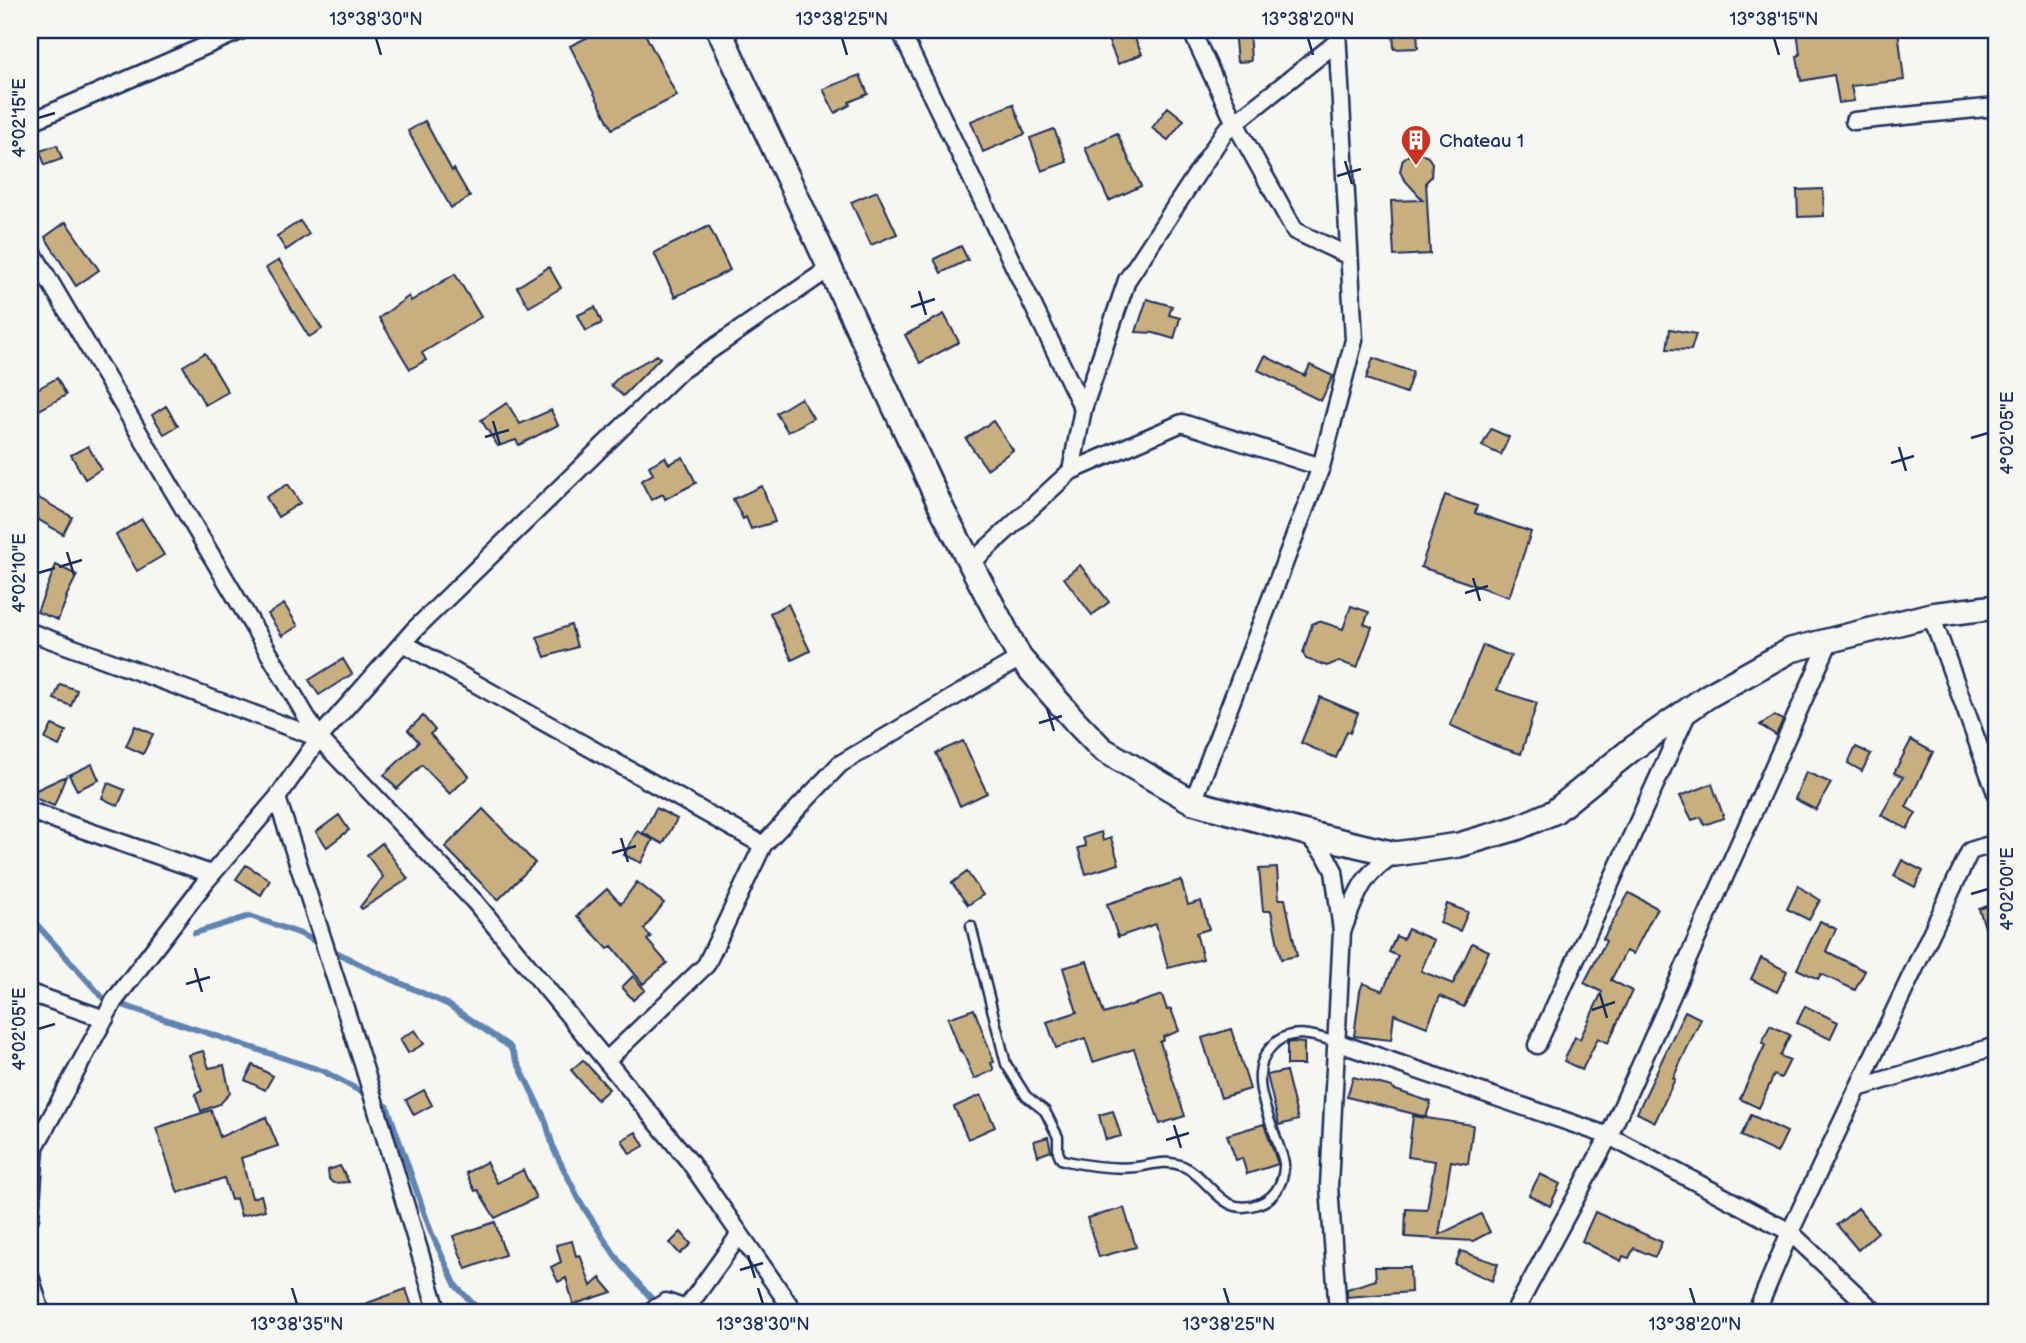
<svg xmlns="http://www.w3.org/2000/svg" width="2026" height="1343" viewBox="0 0 2026 1343" font-family="'Balsamiq Sans',sans-serif">
  <rect width="100%" height="100%" fill="#f6f6f2"/>
  <filter id="ink" filterUnits="userSpaceOnUse"><feTurbulence type="fractalNoise" baseFrequency=".0143" numOctaves="2"/><feDisplacementMap in="SourceGraphic" scale="14" xChannelSelector="R" yChannelSelector="G"/><feConvolveMatrix kernelMatrix="1 2 1 2 8 2 1 2 1" color-interpolation-filters="sRGB"/></filter>
  <g filter="url(#ink)">
    <g fill="none" stroke-linecap="round" stroke-linejoin="round">
      <path stroke="#6184b1" stroke-width="6" d="M30,917L104,999L323,1071L369,1096
        M195,933L250,916L301,934L369,969L447,1004L510,1047L545,1119L554,1150L581,1203L618,1260L664,1313
        M379,1101L387,1106L431,1232L456,1286L482,1313"/>
    </g>
    <path fill="#c9af80" stroke="#1b2f5e" stroke-width="2" d="M602,30H643L677,96L612,129L570,46Z
      M1104,30H1131L1142,54L1118,64Z
      M1234,30H1249L1251,61L1237,62Z
      M1393,30H1417L1418,48L1394,49Z
      M1797,30H1898L1904,80L1851,86L1854,101L1839,103L1834,75L1801,81L1797,56L1800,55Z
      M860,75L868,94L849,102L850,105L835,113L823,89Z
      M1013,104L1025,134L983,152L971,121Z
      M1168,107L1184,120L1168,140L1152,128Z
      M425,121L452,171L454,169L470,197L451,208L408,131Z
      M1054,129L1067,162L1042,171L1030,138Z
      M1117,133L1141,186L1109,201L1085,148Z
      M57,145L62,159L45,165L40,151Z
      M1418,152L1428,157L1432,163L1431,177L1426,182L1430,254L1394,256L1391,201L1423,200L1403,178L1400,171L1403,159L1412,153Z
      M1823,189L1824,216L1798,217L1797,190Z
      M877,191L897,234L871,245L851,202Z
      M300,221L309,234L286,250L277,236Z
      M66,222L99,270L76,286L45,237Z
      M709,226L730,270L675,297L654,253Z
      M961,246L968,260L941,273L934,259Z
      M279,260L322,329L309,337L266,268Z
      M549,267L561,288L529,307L517,287Z
      M455,274L481,317L422,353L426,360L410,369L379,318L409,296L411,301Z
      M1147,299L1172,306L1169,315L1180,318L1174,339L1154,333L1136,332Z
      M595,307L602,323L586,331L578,315Z
      M944,314L959,342L920,363L905,335Z
      M1670,329L1696,334L1691,350L1667,349Z
      M205,353L228,392L205,405L183,366Z
      M657,355L660,358L623,396L611,385L621,375Z
      M1265,356L1305,376L1310,365L1333,376L1321,401L1258,370Z
      M1373,358L1413,372L1406,393L1366,379Z
      M57,378L66,395L30,415V393Z
      M801,398L813,418L788,432L776,413Z
      M507,403L520,424L551,410L558,425L519,445L516,440L498,446L481,420Z
      M166,406L178,426L164,434L152,415Z
      M993,421L1013,450L987,469L966,439Z
      M1491,429L1509,437L1501,455L1482,446Z
      M88,446L101,469L85,479L71,455Z
      M665,457L669,464L683,457L696,483L665,499L663,494L651,500L641,481L653,474L649,466Z
      M288,484L300,503L278,517L266,497Z
      M762,486L775,522L751,529L746,517L743,519L733,499Z
      M30,493L72,517L63,534L34,517L30,510Z
      M1445,495L1477,506L1475,513L1531,532L1509,597L1421,567Z
      M142,519L164,555L137,571L116,535Z
      M56,565L77,575L66,597L67,598L58,620L37,612Z
      M1080,565L1109,602L1092,615L1064,578Z
      M284,604L298,626L282,636L268,614Z
      M788,604L810,651L792,660L770,613Z
      M1351,606L1369,612L1364,624L1372,627L1357,668L1339,661L1327,666L1306,659L1303,653L1312,624L1319,621L1343,629Z
      M571,625L577,647L545,657L537,637Z
      M1483,645L1511,656L1497,690L1537,703L1521,754L1496,746L1450,725Z
      M343,659L352,674L319,695L309,680Z
      M60,684L77,690L71,706L54,699Z
      M1320,697L1358,713L1350,733L1347,731L1336,758L1301,743Z
      M423,716L435,730L430,734L469,776L450,794L422,765L397,789L384,775L419,742L408,730Z
      M1774,716L1783,720L1776,735L1760,725Z
      M52,725L66,731L59,746L45,739Z
      M135,726L153,734L143,754L126,746Z
      M1911,740L1933,752L1906,807L1916,813L1907,829L1881,815L1903,777L1894,773Z
      M963,741L987,793L960,806L936,753Z
      M1856,747L1871,754L1862,771L1848,763Z
      M92,764L99,780L77,790L69,775Z
      M1806,772L1831,783L1816,810L1795,799Z
      M66,776L54,806L30,796V793Z
      M108,783L125,790L118,806L102,798Z
      M1712,784L1724,818L1704,825L1701,817L1692,820L1680,796Z
      M656,808L677,819L663,844L643,833Z
      M483,809L535,863L498,900L445,847Z
      M339,815L349,830L327,847L316,832Z
      M637,831L653,840L641,863L624,855Z
      M1101,832L1103,841L1111,838L1119,864L1086,874L1078,848L1086,846L1083,838Z
      M382,843L408,879L362,909L360,907L383,877L367,855Z
      M1902,860L1923,871L1915,887L1894,876Z
      M246,865L270,880L261,895L236,879Z
      M1277,868L1279,899H1285L1297,956L1281,959L1271,911H1263L1259,869Z
      M967,872L983,895L968,905L952,883Z
      M1181,880L1188,905L1201,901L1209,929L1196,933L1203,959L1168,968L1156,924L1118,937L1107,904Z
      M637,882L664,903L644,929L651,937L647,940L667,963L643,984L612,946L608,949L577,916L607,889L621,904Z
      M1798,886L1820,900L1809,920L1787,909Z
      M1629,893L1657,908L1633,954L1626,951L1611,980L1632,991L1608,1043L1598,1038L1582,1070L1564,1061L1575,1037L1580,1039L1602,992L1584,983L1606,941L1603,939Z
      M1996,903V950L1993,951L1979,909Z
      M1447,904L1468,912L1460,931L1440,923Z
      M1820,921L1836,929L1826,951L1865,971L1855,990L1821,974L1818,979L1797,969Z
      M1408,929L1434,940L1421,971L1453,984L1472,943L1489,951L1464,1007L1440,996L1427,1027L1394,1014L1391,1040L1354,1036L1360,991L1363,983L1383,991L1398,956L1389,952L1396,936L1403,939Z
      M1761,958L1787,971L1777,992L1751,979Z
      M1087,961L1104,1014L1162,995L1167,1010L1171,1009L1179,1031L1163,1037L1164,1040L1160,1042L1185,1116L1160,1124L1134,1049L1093,1062L1085,1038L1056,1048L1047,1022L1077,1012L1063,968Z
      M633,976L645,990L633,1000L622,987Z
      M1805,1006L1838,1022L1830,1039L1797,1023Z
      M974,1009L994,1062L991,1063L994,1070L974,1079L962,1050L960,1051L948,1018Z
      M1685,1011L1701,1019L1673,1078L1675,1079L1655,1122L1637,1113Z
      M1770,1025L1790,1035L1780,1056L1790,1060L1781,1078L1774,1075L1759,1108L1740,1099L1765,1045L1762,1043Z
      M1231,1029L1250,1089L1221,1098L1202,1038Z
      M415,1030L424,1044L408,1053L400,1039Z
      M1292,1042L1304,1043V1065H1287V1043Z
      M203,1051L209,1068L224,1065L230,1093L220,1104L201,1111L195,1094L202,1091L189,1055Z
      M583,1060L609,1089L597,1100L571,1070Z
      M253,1065L273,1076L265,1090L245,1080Z
      M1286,1071L1298,1120L1279,1125L1267,1075Z
      M1353,1077L1392,1087V1089L1431,1102L1426,1117L1347,1097Z
      M424,1090L432,1105L414,1115L406,1100Z
      M981,1095L995,1127L968,1139L954,1107Z
      M211,1110L220,1137L266,1117L278,1146L241,1158L252,1198L261,1195L265,1210L241,1216L236,1198L231,1200L224,1178L178,1193L156,1128Z
      M1113,1111L1121,1136L1106,1140L1099,1115Z
      M1751,1115L1787,1132L1777,1153L1741,1136Z
      M1413,1116L1473,1125L1468,1164L1451,1161L1439,1235L1481,1214L1490,1232L1473,1241L1405,1237L1406,1209L1427,1210L1435,1161L1408,1157Z
      M1264,1124L1278,1164L1247,1174L1242,1158L1236,1160L1227,1135Z
      M636,1132L644,1146L630,1154L622,1140Z
      M1048,1137L1051,1151L1038,1156L1034,1141Z
      M486,1162L497,1183L523,1170L536,1198L495,1218L478,1190L475,1191L466,1173Z
      M340,1166L349,1182L333,1183L329,1179L328,1170Z
      M1540,1174L1560,1184L1550,1206L1529,1195Z
      M1124,1208L1136,1247L1099,1257L1087,1218Z
      M1858,1208L1878,1232L1858,1250L1837,1225Z
      M1595,1212L1662,1242L1655,1257L1634,1248L1629,1258L1623,1256L1621,1261L1582,1241Z
      M495,1222L505,1255L466,1269L453,1236Z
      M681,1232L691,1244L680,1254L670,1243Z
      M572,1241L576,1256L580,1255L591,1286L600,1278L612,1292L572,1305L573,1303L566,1278L558,1282L551,1267L561,1262L556,1245Z
      M1461,1251L1498,1264L1492,1281L1455,1264Z
      M1375,1267H1410L1411,1292L1347,1297V1289L1376,1280Z
      M406,1289L413,1309L398,1313H346L345,1311Z"/>
    <g fill="none" stroke-linecap="round" stroke-linejoin="round">
      <g stroke="#1b2f5e" stroke-width="13">
        <path id="lane" d="M971,926L1006,1064L1026,1096L1045,1111L1058,1137V1152L1061,1159L1067,1161C1089,1166 1113,1169 1136,1167C1152,1165 1166,1159 1183,1166C1211,1178 1221,1218 1258,1204C1274,1199 1283,1184 1284,1167C1285,1161 1281,1153 1279,1147C1270,1117 1245,1074 1272,1046C1289,1027 1314,1035 1336,1042"/>
      </g>
      <g stroke="#1b2f5e" stroke-width="21">
        <path id="street" d="M900,30L1083,409
          M1191,30L1234,121L1295,231L1349,256
          M1854,121L1996,107
          M30,122L242,30
          M30,248L319,738L475,902L689,1161L795,1313
          M1071,471L1083,409L1127,280L1225,131L1337,42
          M970,564L1071,471L1182,423L1321,467
          M1931,615L1996,793
          M30,632L319,738
          M403,643L763,845
          M277,798L363,1064L438,1313
          M1193,802L1321,467L1354,340L1337,30
          M30,811L211,874
          M1306,833L1326,856L1334,871L1342,931L1329,1186L1338,1313
          M1343,929C1357,894 1361,875 1395,854
          M30,993L105,1019
          M1336,1042L1609,1136L1790,1232L1876,1313
          M1537,1045L1688,712
          M606,1061L706,965L763,845L840,764L1020,658
          M1858,1088L1996,1046
          M30,1218L35,1147L114,1001L206,881L277,798L319,738L414,630L680,371L830,268
          M30,1276L41,1313
          M647,1313L666,1302L686,1309L740,1234
          M1514,1313L1609,1136L1830,640
          M1756,1313L1790,1232L1970,851L1996,843"/>
      </g>
      <g stroke="#1b2f5e" stroke-width="28">
        <path id="secondary" d="M719,30L943,511L1020,658L1076,722L1102,749L1193,802L1306,833L1395,854L1459,845L1517,828L1554,812L1632,749L1708,696L1791,650L1931,615L1996,607"/>
      </g>
      <use href="#lane" stroke="#f6f6f2" stroke-width="8"/>
      <use href="#street" stroke="#f6f6f2" stroke-width="16"/>
      <use href="#secondary" stroke="#f6f6f2" stroke-width="23"/>
    </g>
  </g>
  <path fill="none" stroke="#1b2f5e" stroke-width="2.5" d="M376,38L381,55M842,38L847,55M1308,38L1313,55M1774,38L1779,55M38,118L55,113M1345,161L1352,184M1337,176L1361,169M919,291L926,315M911,307L935,299M493,421L500,445M485,437L509,430M1971,438L1988,433M1899,447L1906,471M1891,463L1914,456M67,552L74,575M59,567L82,560M38,573L55,568M1473,578L1480,601M1465,593L1488,586M1047,708L1054,731M1039,723L1062,716M621,838L628,862M612,853L636,846M1971,894L1988,889M195,968L202,992M186,984L210,977M1600,994L1607,1018M1592,1010L1615,1002M38,1029L55,1024M1174,1125L1181,1148M1166,1140L1189,1133M748,1255L755,1278M740,1270L763,1263M292,1288L297,1304M758,1288L763,1304M1224,1288L1229,1304M1690,1288L1695,1304"/>
  <defs>
    <g id="building-pin" transform="scale(1.575)"><path d="M0 17L-7.5 6A9.5 9.5 0 1 1 7.5 6Z" fill="#c8321e" stroke="#f6f6f2"/><path d="M-4-6H4V6H1V3H-1V6H-4ZM-2.5-4.3h1.7v1.8h-1.7ZM.8-4.3h1.7v1.8H.8ZM-2.5-1h1.7V.8h-1.7ZM.8-1h1.7V.8H.8Z" fill="#fff"/></g>
  </defs>
  <g fill-rule="evenodd">
    <use href="#building-pin" x="1416" y="140"/>
  </g>
  <g text-anchor="middle" stroke-width="6" stroke-linejoin="round" paint-order="stroke">
    <g font-size="19" fill="#1b2f5e" stroke="#f6f6f2" text-anchor="start">
      <text x="1439" y="147">Chateau 1</text>
    </g>
  </g>
  <rect width="2026" height="1343" fill="none" stroke="#f6f6f2" stroke-width="77"/>
  <rect x="38" y="38" width="1950" height="1266" fill="none" stroke="#1b2f5e" stroke-width="2.5"/>
  <g font-size="18" text-anchor="middle" fill="#1b2f5e">
    <text x="376" y="25">13°38'30"N</text>
    <text x="842" y="25">13°38'25"N</text>
    <text x="1308" y="25">13°38'20"N</text>
    <text x="1774" y="25">13°38'15"N</text>
    <text transform="translate(19 118) rotate(-90)" y="6">4°02'15"E</text>
    <text transform="translate(2007 433) rotate(-90)" y="6">4°02'05"E</text>
    <text transform="translate(19 573) rotate(-90)" y="6">4°02'10"E</text>
    <text transform="translate(2007 889) rotate(-90)" y="6">4°02'00"E</text>
    <text transform="translate(19 1029) rotate(-90)" y="6">4°02'05"E</text>
    <text x="297" y="1330">13°38'35"N</text>
    <text x="763" y="1330">13°38'30"N</text>
    <text x="1229" y="1330">13°38'25"N</text>
    <text x="1695" y="1330">13°38'20"N</text>
  </g>
</svg>
